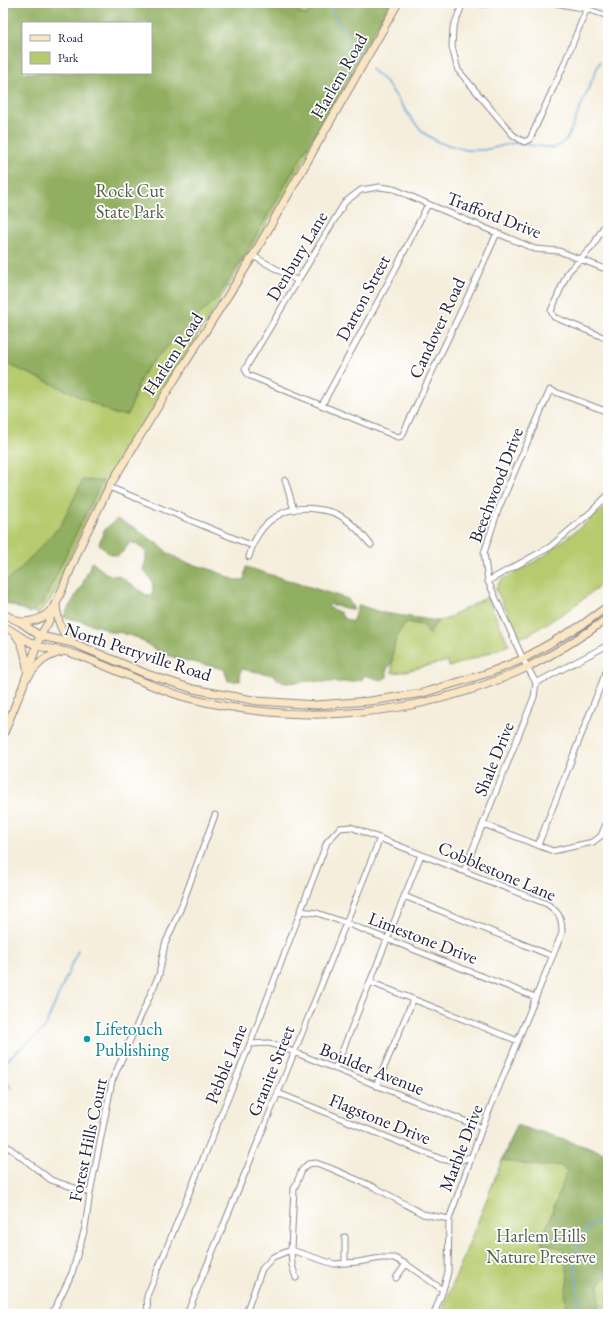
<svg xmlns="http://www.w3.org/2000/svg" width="611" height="1317" viewBox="0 0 611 1317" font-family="'EB Garamond',serif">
  <rect width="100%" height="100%" fill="#fff"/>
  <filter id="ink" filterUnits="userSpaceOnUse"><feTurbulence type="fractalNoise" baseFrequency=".025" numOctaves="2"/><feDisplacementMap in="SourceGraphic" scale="8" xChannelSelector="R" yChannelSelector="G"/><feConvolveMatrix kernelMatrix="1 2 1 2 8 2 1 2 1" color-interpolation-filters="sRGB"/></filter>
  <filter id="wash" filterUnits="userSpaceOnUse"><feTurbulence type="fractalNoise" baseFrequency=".012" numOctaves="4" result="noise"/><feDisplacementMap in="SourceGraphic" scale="16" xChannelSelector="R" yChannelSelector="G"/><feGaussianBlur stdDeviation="0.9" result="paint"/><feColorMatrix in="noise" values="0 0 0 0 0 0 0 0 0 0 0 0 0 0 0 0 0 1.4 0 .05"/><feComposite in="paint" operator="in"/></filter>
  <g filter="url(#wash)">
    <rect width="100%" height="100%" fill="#f5eedc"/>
    <path fill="#b7cb6e" stroke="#6c7654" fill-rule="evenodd" d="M3,3H393L286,193L92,507L52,598L39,614L3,599ZM23,23H151V73H23Z
      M608,505V580L570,609L528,635L520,637L496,590V588L501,580L543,557Z
      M487,597L509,645L476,658L449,667L448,661L401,672L392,673V641L406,622L424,625L429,635L434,625L439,621L446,619Z
      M516,1125L599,1151L608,1156V1309L588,1301L586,1314H441Z"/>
    <path fill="#91af61" stroke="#5a684e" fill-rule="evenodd" d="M3,3H294L301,14L306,15L312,10V3H389L342,87L246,253L218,297L157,357C151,364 145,370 141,378C135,390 133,403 128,415L114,414L70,392L3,362ZM23,23H151V73H23Z
      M83,480L103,481L84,517L43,603L31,613L3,602V584L22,567L61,525Z
      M117,519L133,527L158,544L168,553L184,562L213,570L235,580H244L246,567L348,599L354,610L329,604L328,607L341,613L343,618L352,622L359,605L383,613L439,621L434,625L429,635L424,625L406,622C394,638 394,645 392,663L387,669V677L381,680L364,675L362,680L347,682H321L311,681L285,683L279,680L273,675L241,669L240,681H228L224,669L179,659L159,652L138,638L119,632H109L104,628L77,620L63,617L82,585L92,562L108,575L119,576L145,594L151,596C156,584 151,578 143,570L146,560V552L137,544L130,542L124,551L117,556L108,553L99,544L104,530Z
      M516,1125L599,1151L608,1156V1252H605L606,1277L599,1285V1310L595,1314H566L565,1295L568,1275L563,1249L541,1243L567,1171L559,1165C540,1168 522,1164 503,1160Z"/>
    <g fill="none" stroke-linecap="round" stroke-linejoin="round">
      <path stroke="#6aa8dc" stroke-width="1.5" d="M330,3C335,23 350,38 363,54
        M371,69L386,82L413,121L424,133L438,142L466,150H484L514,143L553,148L560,145L567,139L600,61
        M3,1066L10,1057L44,1029L78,950
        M3,1077L12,1089
        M578,1314V1293L575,1270L577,1246L588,1227L600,1220L605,1213L607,1205L608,1194L606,1176"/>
    </g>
  </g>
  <g filter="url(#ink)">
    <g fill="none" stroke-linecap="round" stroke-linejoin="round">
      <g stroke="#8c888c" stroke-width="7">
        <path id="minor" d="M463,3L453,28L452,47L458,70L513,135L524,142L530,139L563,67L589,3
          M471,3L482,4L505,3
          M555,3L587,9L608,16
          M608,219L593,246L568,272L551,311L554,317L608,339
          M497,233C467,301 433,368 402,436L398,437L248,375L245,369L345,202L361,190L379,187L394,189L428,204L535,249L559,251L608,270
          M253,256L298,281
          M322,405L396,268L428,204
          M285,480L294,510
          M109,487L253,546
          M249,557C257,524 282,504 316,509C323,510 331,511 337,514C351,521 361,533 371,545
          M488,581L550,547L590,513L608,495
          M536,683L608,645
          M483,824L553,851L593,842L601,836L608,819
          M538,845L608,667
          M464,871L534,697L536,683L523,659L488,581L484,553L498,510L550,390L608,412
          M404,896L552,956
          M300,911L317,913L346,923L535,997
          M370,982L518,1041
          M250,1044L269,1043L294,1052L482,1128
          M335,1069L421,855
          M376,1086L413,1000
          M278,1093L441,1159L457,1162L472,1156
          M3,1143L51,1180L90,1193
          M345,1237V1263
          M296,1278L292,1265L291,1250L334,1264L358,1262L381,1258H394L406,1264L443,1290
          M396,1278L406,1264
          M51,1314L57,1304L72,1273L85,1228L90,1193L112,1081L159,975L165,944L180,910L215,815
          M148,1314L147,1296L250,1044L327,842L340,828L351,827L547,904C560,913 562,918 562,933L482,1128L449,1219L448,1272L443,1290L434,1314
          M187,1314L278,1093L380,838
          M247,1314V1310L262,1269L273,1257L291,1250L294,1189L302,1170L308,1164L316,1163L330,1168L376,1188L423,1214L449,1219
          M319,1314H320"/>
      </g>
      <g stroke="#8c888c" stroke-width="9">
        <path id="secondary" d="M56,605C58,622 60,631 73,643
          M3,614L20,622L40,636L73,643L147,674L193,689L258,701L316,705L370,701L423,693L488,673L523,659L582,625L608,606
          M20,622C33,622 44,619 52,609
          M3,626C14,631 25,641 36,645C47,650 60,649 71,653C111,666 148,687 188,698C302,727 421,717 528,667C556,653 583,636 608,618
          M16,635C24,645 26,656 27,668
          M28,677C37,664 46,655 62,652
          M3,735L23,686L40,636L48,623L82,542L109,487L165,395L253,256L398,3"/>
      </g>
      <use href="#minor" stroke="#fff" stroke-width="5"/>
      <use href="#secondary" stroke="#fbe6c4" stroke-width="7"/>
    </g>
  </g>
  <circle fill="#0f9aa8" stroke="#fff" stroke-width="1.5" cx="87" cy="1039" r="4"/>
  <g text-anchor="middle" stroke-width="3.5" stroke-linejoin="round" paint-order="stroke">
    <g font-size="18" fill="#22223b" stroke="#fff">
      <text transform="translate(339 76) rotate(-60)" y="6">Harlem Road</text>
      <text transform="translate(494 215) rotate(21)" y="6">Trafford Drive</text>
      <text transform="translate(297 256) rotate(-59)" y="6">Denbury Lane</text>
      <text transform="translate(363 298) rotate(-62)" y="6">Darton Street</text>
      <text transform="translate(437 328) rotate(-65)" y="6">Candover Road</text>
      <text transform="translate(173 354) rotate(-57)" y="6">Harlem Road</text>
      <text transform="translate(496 485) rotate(-69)" y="6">Beechwood Drive</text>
      <text transform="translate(138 652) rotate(18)" y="6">North Perryville Road</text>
      <text transform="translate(494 759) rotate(-68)" y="6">Shale Drive</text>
      <text transform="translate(497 871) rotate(23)" y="6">Cobblestone Lane</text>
      <text transform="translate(423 938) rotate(21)" y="6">Limestone Drive</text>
      <text transform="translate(226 1064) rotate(-68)" y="6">Pebble Lane</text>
      <text transform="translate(372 1069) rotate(22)" y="6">Boulder Avenue</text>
      <text transform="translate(271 1071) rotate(-68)" y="6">Granite Street</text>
      <text transform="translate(380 1119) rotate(22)" y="6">Flagstone Drive</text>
      <text transform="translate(88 1140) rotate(-78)" y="6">Forest Hills Court</text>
      <text transform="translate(461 1148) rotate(-69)" y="6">Marble Drive</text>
    </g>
    <g font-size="18" fill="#565d4d" stroke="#fff">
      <text x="130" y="197">Rock Cut<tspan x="130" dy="21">State Park</tspan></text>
      <text x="541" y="1242">Harlem Hills<tspan x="541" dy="21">Nature Preserve</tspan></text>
    </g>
    <g font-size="18" fill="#0d838f" stroke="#fff" text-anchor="start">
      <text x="95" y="1035">Lifetouch<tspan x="95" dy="21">Publishing</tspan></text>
    </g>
  </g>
  <rect width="611" height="1317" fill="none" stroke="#fff" stroke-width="16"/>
  <rect x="22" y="22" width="130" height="52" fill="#ffffff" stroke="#a7a7b1"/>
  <rect x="30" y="35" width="20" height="6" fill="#fbe6c4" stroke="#a7a7b1"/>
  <text x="58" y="42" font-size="12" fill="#22223b">Road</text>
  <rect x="30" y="52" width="20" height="12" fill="#b7cb6e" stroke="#a7a7b1"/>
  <text x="58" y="62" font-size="12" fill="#22223b">Park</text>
</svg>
